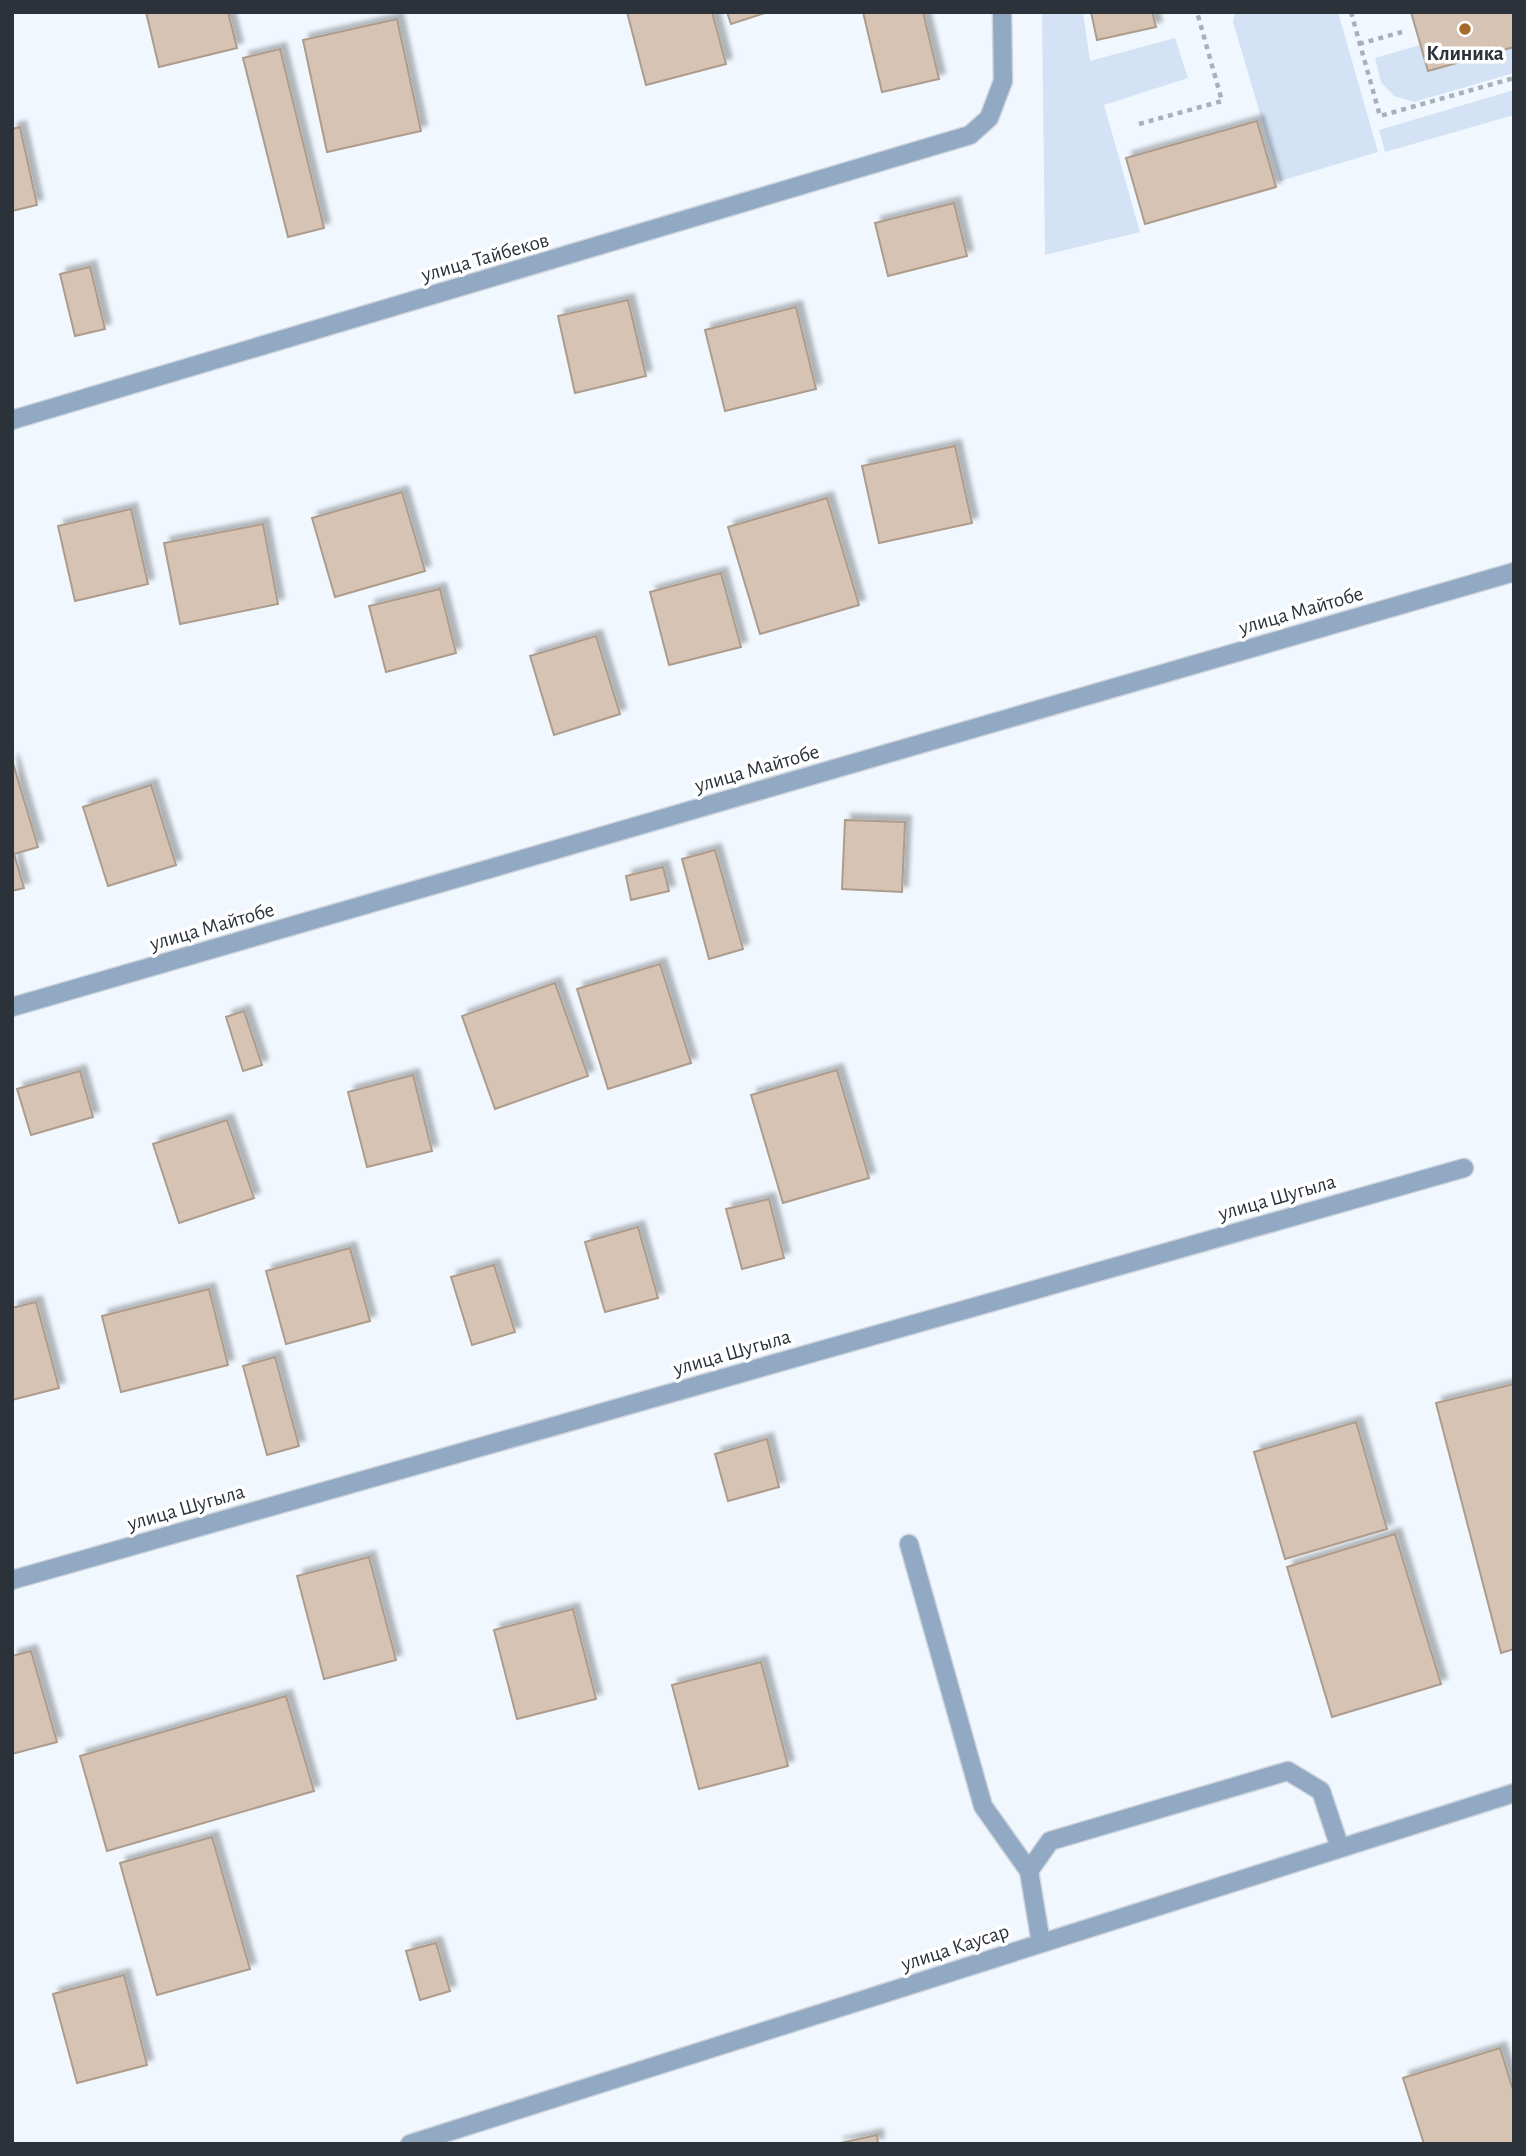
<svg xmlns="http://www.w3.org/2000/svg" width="1526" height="2156" viewBox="0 0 1526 2156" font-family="'Alegreya Sans',sans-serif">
  <defs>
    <filter id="shadow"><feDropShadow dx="6" dy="-6" stdDeviation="2" flood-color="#0004"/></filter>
  </defs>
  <rect width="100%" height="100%" fill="#f0f7fe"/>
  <path fill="#d3e2f5" d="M1042,12H1083L1090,61L1175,38L1188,78L1104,105L1140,232L1045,255Z
    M1235,12H1338L1378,152L1280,181L1233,22Z
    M1420,45L1428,71L1514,47V73L1414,102L1394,96L1381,82L1375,58Z
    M1514,90V115L1385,152L1379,130Z"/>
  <path fill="#d6c3b3" stroke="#ad9c8c" stroke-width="2" filter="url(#shadow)" d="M146,12H228L237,48L159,67Z
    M627,12H712L726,64L646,85Z
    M727,12H768L731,24Z
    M863,12H923L939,79L882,92Z
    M1091,12H1152L1156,27L1097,40Z
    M1411,12H1514V47L1428,71Z
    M397,19L421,131L327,152L303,40Z
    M280,49L324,228L288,237L243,58Z
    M1257,121L1276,187L1145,224L1126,158Z
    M20,127L37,205L12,211V129Z
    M954,203L967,256L888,276L875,223Z
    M90,267L105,329L75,336L60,274Z
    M628,300L646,376L575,393L558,316Z
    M796,307L816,389L725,411L705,330Z
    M955,446L972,523L879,543L862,466Z
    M402,492L425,571L335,597L312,518Z
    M827,498L859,605L760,634L728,527Z
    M131,509L148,584L75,601L58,526Z
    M263,524L278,604L180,624L164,543Z
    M721,573L741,647L669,665L650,592Z
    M440,589L456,653L386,672L369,606Z
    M596,636L620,714L554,735L530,656Z
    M12,760L38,847L14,854L24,888L12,891Z
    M151,785L176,865L108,886L83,807Z
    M845,820L905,822L902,892L842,889Z
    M715,850L743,949L709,959L682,859Z
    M663,867L669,891L631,900L626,876Z
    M660,964L691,1063L608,1089L577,989Z
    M555,983L588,1076L495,1109L462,1016Z
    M244,1011L262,1065L243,1071L226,1017Z
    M837,1070L869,1178L783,1203L751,1095Z
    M80,1071L93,1117L31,1135L17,1089Z
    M413,1075L432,1151L367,1167L348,1092Z
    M227,1120L254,1198L179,1223L153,1144Z
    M769,1199L784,1258L742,1269L726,1209Z
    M638,1227L658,1298L605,1312L585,1242Z
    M350,1248L370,1321L286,1344L266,1271Z
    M494,1265L515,1332L472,1345L451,1277Z
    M209,1289L228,1365L121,1392L102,1316Z
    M36,1302L59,1388L12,1400V1308Z
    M275,1357L299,1446L267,1455L243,1366Z
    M1514,1384V1649L1501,1653L1436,1403Z
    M1356,1422L1387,1529L1285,1559L1254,1452Z
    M767,1439L779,1487L728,1501L715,1454Z
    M1395,1534L1441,1684L1332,1717L1287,1567Z
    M369,1557L396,1660L324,1679L297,1576Z
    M573,1609L596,1699L517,1719L494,1630Z
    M31,1651L57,1742L12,1754V1656Z
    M761,1662L788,1766L699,1789L672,1685Z
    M286,1696L314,1791L107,1851L80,1756Z
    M212,1837L250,1969L157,1995L120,1863Z
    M436,1943L450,1991L420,2000L406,1951Z
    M124,1975L147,2065L77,2083L53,1994Z
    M1500,2048L1514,2093V2144H1424L1403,2078Z
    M877,2135L878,2144H836Z"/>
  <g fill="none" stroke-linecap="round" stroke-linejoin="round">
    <g stroke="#cdd4db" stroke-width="21">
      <path id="minor" d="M12,420L970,135L989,118L1003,81L1002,12
        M12,1007L1514,572
        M909,1544L983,1806L1029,1871L1041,1943
        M12,1580L1464,1168
        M1029,1871L1050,1841L1288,1771L1321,1791L1340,1848
        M410,2144L1514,1793"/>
    </g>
    <path stroke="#a9b0b7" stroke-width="4.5" stroke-dasharray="5 5" stroke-linecap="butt" d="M1351,12L1380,116L1514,78
      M1359,44L1402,32
      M1139,124L1222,101L1197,12"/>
    <use href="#minor" stroke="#92a9c4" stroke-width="18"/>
  </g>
  <circle fill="#a66b2c" stroke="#fff" stroke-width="2.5" cx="1465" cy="29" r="7"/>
  <g text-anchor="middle" stroke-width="7" stroke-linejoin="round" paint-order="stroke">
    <g font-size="21" font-weight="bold" fill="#2c323a" stroke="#fff">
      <text x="1465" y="60">Клиника</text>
    </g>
    <g font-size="21" fill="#2c323a" stroke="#fff">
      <text transform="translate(485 257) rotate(-16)" y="7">улица Тайбеков</text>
      <text transform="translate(1301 610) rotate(-16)" y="7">улица Майтобе</text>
      <text transform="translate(757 768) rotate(-16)" y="7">улица Майтобе</text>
      <text transform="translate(212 926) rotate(-16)" y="7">улица Майтобе</text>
      <text transform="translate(1277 1197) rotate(-16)" y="7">улица Шугыла</text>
      <text transform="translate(732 1352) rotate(-16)" y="7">улица Шугыла</text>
      <text transform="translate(186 1507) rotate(-16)" y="7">улица Шугыла</text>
      <text transform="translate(955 1947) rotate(-18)" y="7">улица Каусар</text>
    </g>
  </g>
  <rect width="1526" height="2156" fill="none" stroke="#2c323a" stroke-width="28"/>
</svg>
